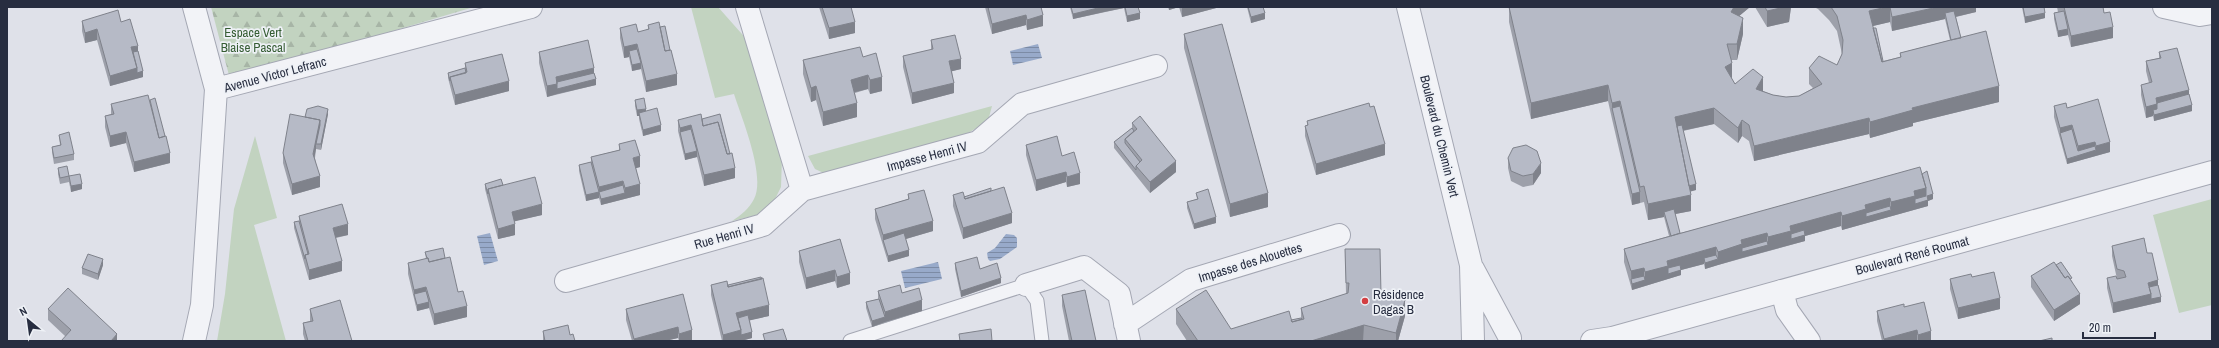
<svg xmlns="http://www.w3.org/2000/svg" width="2219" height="348" viewBox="0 0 2219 348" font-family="'Archivo Narrow',sans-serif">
  <defs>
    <pattern id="forest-firs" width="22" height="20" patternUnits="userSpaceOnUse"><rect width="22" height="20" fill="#c2d3c0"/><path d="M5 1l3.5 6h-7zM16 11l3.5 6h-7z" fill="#a7b5a6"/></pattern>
    <pattern id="water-rules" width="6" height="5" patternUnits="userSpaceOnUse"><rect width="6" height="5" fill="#98aaca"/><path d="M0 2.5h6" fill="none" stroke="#7c8ba5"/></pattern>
  </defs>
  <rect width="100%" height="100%" fill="#dfe1e9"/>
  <path fill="#c2d3c0" d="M691,7H718L749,42L782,158L781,187L774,201L761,214L732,221C741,215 749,209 754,199C766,176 742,119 734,94L715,98Z
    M992,106L988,121L960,138L828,175L815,169L808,156Z
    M255,136L277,218L254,225L286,341H217L225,294L234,209Z
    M2212,199V305L2179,313L2153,215Z"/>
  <path fill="url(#forest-firs)" d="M211,7H474L230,79Z"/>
  <path fill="url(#water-rules)" d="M1038,44L1042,58L1013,65L1010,51Z
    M490,233L498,261L484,265L477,236Z
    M1006,234L1014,235L1017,238V247L1000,259L990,261L988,259L987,253L995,248Z
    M938,262L942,279L905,288L901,271Z"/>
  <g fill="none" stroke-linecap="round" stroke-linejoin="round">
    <g stroke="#a4a7b3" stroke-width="15">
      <path id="service" d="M850,341L1026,285L1037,301L1042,341"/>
    </g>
    <g stroke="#a4a7b3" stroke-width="24">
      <path id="minor" d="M194,7L216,89
        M2164,7L2200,15L2212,13
        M802,190L978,142L1022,104L1156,66
        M566,281L763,225L802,190L747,7
        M1026,285L1084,267L1119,294L1129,341
        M1782,291L1787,310L1809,341
        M1125,324L1191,280L1339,235
        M194,341L202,305L216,89L531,7"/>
    </g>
    <g stroke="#a4a7b3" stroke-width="24">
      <path id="tertiary" d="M1408,7L1471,265L1473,341
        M1473,269L1510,338
        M1592,341L1612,338L2212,172"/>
    </g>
    <use href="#service" stroke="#f2f3f7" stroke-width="13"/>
    <use href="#minor" stroke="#f2f3f7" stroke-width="22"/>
    <use href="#tertiary" stroke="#f2f3f7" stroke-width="22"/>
  </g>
  <path fill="#9da0aa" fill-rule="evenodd" d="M819,7H851L855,33L829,39Z
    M985,7H1041L1043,26L1027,30L1026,25L992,34Z
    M1070,7H1138L1140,19L1127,22L1124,8L1073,19Z
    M1168,7H1220L1182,17L1179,7L1169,10Z
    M1247,7H1263L1265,19L1251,23Z
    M1509,7H1750L1739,16L1743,34L1737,60H1731L1732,79L1735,84L1763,91L1773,95L1786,97L1799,96L1813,88L1809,84V68L1837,65L1842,54L1837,31L1829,20L1818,9L1814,7H1976V12L1956,17L1961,38L1999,102L1913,123V126L1870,138L1869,134L1754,161L1749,141L1742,136L1738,143L1714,124L1683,131L1696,190L1690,191L1691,211L1675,214L1680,233L1922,174L1933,199L1928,201V206L1842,230L1841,226L1805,236V241L1718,265L1705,269L1704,264L1681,270V275L1632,290L1624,262V249L1669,236L1664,217L1648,220L1644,202L1632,205L1612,119L1608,101L1531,119L1509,22ZM1945,19L1950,40L1900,53V57L1883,61L1872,26L1890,22L1892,31Z
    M1755,7H1791L1789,22L1767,27Z
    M2022,7H2044L2045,18L2025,23Z
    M2057,7H2103L2104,13L2113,38L2071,47L2068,35L2058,37L2054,19V13L2058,12Z
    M82,21L121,22L138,51L143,77L110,86L97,40L85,43L82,31Z
    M648,25L677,85L646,92L641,69L632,71L629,57L624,58L620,38V28L638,32L648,30Z
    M1184,34L1268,207L1230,217L1184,48Z
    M931,40L961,69L952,71L954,93L912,104L903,67V56L931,50Z
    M539,52L594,73L596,85L547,97L539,63Z
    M2159,52L2189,94L2192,111L2154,121L2153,116L2146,118L2141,95V85L2149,83L2146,71V61L2159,58Z
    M863,57L882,91L870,94L868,89L855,93L857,117L823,126L816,100L811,102L803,74V60Z
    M465,63L509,91L455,105L448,78V73L465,68Z
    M635,100L646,111L661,131L643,136L639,119V116H637L635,106Z
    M111,104L170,163L134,172L126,143L110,147L105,127V116L111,114Z
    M2054,106L2067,108L2110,152L2067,164L2054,117Z
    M1370,107L1385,155L1316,175L1305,136V126L1307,125V121Z
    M328,114L321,150L316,149L315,158L320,187L292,195L283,163V153L305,117Z
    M702,119L735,178L704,186L697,157L685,160L678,131V120Z
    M1132,123L1176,172L1150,193L1114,148V142L1132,128Z
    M59,135L74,154V160L54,164L52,152V147L60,145Z
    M619,144L640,167L636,168L640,195L601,205L599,198L586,201L579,171V165L591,162V157L619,150Z
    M1026,145L1062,156L1080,184L1067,187L1066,182L1036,191L1026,155Z
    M1508,158L1541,173L1533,185L1523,187L1511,181L1508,168Z
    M58,168L69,176V182L60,184L58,174Z
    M69,176L82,189L71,192L69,182Z
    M485,184L503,185L542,215L514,221L515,235L498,239L485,189Z
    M991,191L1012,223L963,239L953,206V195L964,197Z
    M1196,193L1216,223L1194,229L1187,208V202L1197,199Z
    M908,194L933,231L906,239L909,256L888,262L875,219V209L908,199Z
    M299,216L348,235L336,238L342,271L309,280L294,228V222L299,221Z
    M840,239L850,284L837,288L835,281L806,289L799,262V251Z
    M2112,246L2147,253L2158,285L2161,302L2113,313L2107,288V278L2117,279L2112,256Z
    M1345,249L1381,294L1405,316L1398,341H1187L1176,324V309L1231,329L1291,320L1301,318V308L1346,294Z
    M425,252L445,258L467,317L434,325L429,308L417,311L408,274V263L426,259Z
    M955,263L980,269L1001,283L961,297L955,269Z
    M103,265L98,280L82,274V268Z
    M2056,265L2072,281L2080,304L2054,321L2031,287V276Z
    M1972,277L2000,309L1958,319L1950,289V279Z
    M711,285H728L769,316L750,320L752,338L741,341H722L711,295Z
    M878,291L902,293L922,311L872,327L866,308V302L878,299Z
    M1062,295L1096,341H1069L1062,306Z
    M1904,307L1931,341H1882L1877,321V311Z
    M48,309L117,341L65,336L48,320Z
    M310,309L352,341H305L303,334V323L310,321Z
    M626,309L692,330V341H679L678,338L665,341H632L626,320Z
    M543,331L570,335L575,341H543Z"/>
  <path fill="#7f828b" d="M1102,7H1104V12L1073,19V14Z
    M1104,7H1124V8L1104,12Z
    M1169,7H1179L1169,10Z
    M1182,7H1220L1182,17Z
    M1734,7H1750L1738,17L1731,12Z
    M1785,7H1791L1789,22L1767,27V11Z
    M1887,7H1890V22L1869,27V11Z
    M1938,7H1976V12L1946,19L1945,13V19L1892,31V17Z
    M1140,13V19L1127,22V16Z
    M1265,13V19L1251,23V17Z
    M2045,13V18L2025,23V17Z
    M1026,15V25L992,34V24Z
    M1043,15V26L1027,30V20Z
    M1743,18V34L1737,60V44Z
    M855,22V33L829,39V28Z
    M2113,27V38L2071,47V36Z
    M97,29V40L85,43V33Z
    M2068,29V35L2058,37V31Z
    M637,44V55L629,51V57L624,58V47Z
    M138,46V56L133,57L131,47Z
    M961,59V69L949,72V61Z
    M641,63V69L632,71V65Z
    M1732,63V79L1725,67Z
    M137,68L143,71V77L110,86V76Z
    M594,68V78L557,88V94L547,97V86L556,77Z
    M677,74V85L646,92V81Z
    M868,75V89L851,93V80Z
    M882,77V91L870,94V80Z
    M1763,77V93L1756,89Z
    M596,79V85L557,94V89Z
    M509,81V91L455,105V95Z
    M954,83V93L912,104V93Z
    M1608,85V101L1531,119V103Z
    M816,86V100L811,102V88Z
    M1999,86V102L1913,123V126L1870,138V122L1912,108Z
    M2189,90V100L2192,105V111L2154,121V115L2153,110V116L2146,118V107L2156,98Z
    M1620,101V117L1612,108V103Z
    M857,103V117L823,126V112Z
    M1714,108V124L1676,132L1675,117Z
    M328,109V114L321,150V144Z
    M646,109V114L639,113V116H637V110Z
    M1869,118V134L1754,161V146Z
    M320,120V131L316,144V149L313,164V154Z
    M1742,120V136L1738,143V128Z
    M661,125V131L643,136V130Z
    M691,125V135L680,132V128Z
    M2072,125V135L2060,133V128Z
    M126,132V143L110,147V136Z
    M2095,142V151L2096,150V146L2110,142V152L2067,164V159L2078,156V146Z
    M1385,144V155L1316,175V164Z
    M697,151V157L685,160V154Z
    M170,153V163L134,172V162Z
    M640,156V167L633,169V158Z
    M1176,161V172L1150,193V182Z
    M1541,163V173L1533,185V174Z
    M735,168V178L704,186V175Z
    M1066,172V182L1036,191V180Z
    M1080,173V184L1067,187V177Z
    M320,176V187L292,195V184Z
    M623,181V191L599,192V187Z
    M82,184V189L71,192V186Z
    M640,184V195L601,205V199L625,193V188Z
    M1696,184V190L1689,192V186Z
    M1926,188L1927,196L1933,194V199L1928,201V206L1842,230V216L1865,205L1890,198V211L1891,210V202L1914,191Z
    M599,192V198L586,201V195Z
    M1640,192V203L1632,205V194Z
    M1268,193V207L1230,217V204Z
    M1691,195V211L1665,216L1664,212V217L1648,220V204Z
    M542,204V215L512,222V212Z
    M1841,212V226L1805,236V241L1742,258V252V258L1718,265V252L1741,240L1767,233V245H1768V237L1790,226Z
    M1012,213V223L963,239V228Z
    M1216,217V223L1194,229V224Z
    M933,221V231L885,245L883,240V246V235Z
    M348,224V235L333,238V228Z
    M515,224V235L498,239V229Z
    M1716,247V260L1718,259V265L1705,269V263L1704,258V264L1681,270V275L1632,290L1631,271L1644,268V280H1645V272L1667,261Z
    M909,250V256L888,262V256Z
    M103,259V265L98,280V274Z
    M342,261V271L309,280V270Z
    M835,270V281L806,289V278Z
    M850,273V284L837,288V277Z
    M1001,278V283L961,297V291Z
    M2158,280V291L2150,293L2148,283Z
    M426,287V297L414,294V290Z
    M2080,294V304L2054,321V310Z
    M2151,294L2161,297V302L2113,313V303Z
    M2000,298V309L1958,319V308Z
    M922,300V311L885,322V312Z
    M1405,300V316L1398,341H1396V333Z
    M429,302V308L417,311V305Z
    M769,305V316L738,323L736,313Z
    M467,306V317L434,325V314Z
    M885,317V322L872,327V321Z
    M1364,325L1363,341H1311Z
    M678,327V338L665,341H634V339Z
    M692,330V341H679V334Z
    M741,330L752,332V338L741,341H723V335Z
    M1917,330V341H1884V339Z
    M1931,331V341H1918V335Z
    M117,334V341H111Z"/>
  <path fill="#b6bac6" stroke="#7f828b" d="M822,7H851L855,22L829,28Z
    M988,7H1041L1043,15L1027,20L1026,15L992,24Z
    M1071,7H1102L1073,14Z
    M1125,7H1138L1140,13L1127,16Z
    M1248,7H1263L1265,13L1251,17Z
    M1509,7H1734L1731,12L1743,18L1737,44H1727L1732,63L1725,67L1735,84L1753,69L1763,77L1756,89L1773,95L1786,97L1799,96L1822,84L1809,68L1819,56L1837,65L1842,54L1843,40L1837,16L1831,7H1887L1869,11L1882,62L1901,57L1900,53L1986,31L1999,86L1912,108L1913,110L1870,122L1869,118L1754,146L1749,125L1742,120L1738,128L1714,108L1675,117L1691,195L1648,204L1644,186L1640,187L1620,101L1612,103L1608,85L1531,103Z
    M1765,7H1785L1767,11Z
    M1890,7H1938L1892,17Z
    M2023,7H2044L2045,13L2025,17Z
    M2064,7H2103L2104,13L2110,12L2113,27L2071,36Z
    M118,10L121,22L130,19L138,46L131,47L137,68L110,76L97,29L85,33L82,21Z
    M1954,11L1961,38L1951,40L1945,13Z
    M2064,11L2068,29L2058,31L2054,13Z
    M659,22L665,51L671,50L677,74L646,81L637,44L624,47L620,28L636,24L638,32L649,29L648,25Z
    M1222,24L1268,193L1230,204L1184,34Z
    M665,26L670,50L665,51L660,27Z
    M1873,28H1876L1883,61L1882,62Z
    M955,35L961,59L949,61L954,83L912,93L903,56L933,49L931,40Z
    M588,40L594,68L556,77L557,84L547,86L539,52Z
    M860,47L863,57L876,53L882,77L870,80L868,75L851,80L857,103L823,112L816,86L811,88L803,60Z
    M2177,48L2189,90L2156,98L2157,104L2146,107L2141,85L2152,82L2146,61L2161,58L2159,52Z
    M637,49L641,63L632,65L629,51Z
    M138,51L143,71L137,73V68L133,52Z
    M502,54L509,81L455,95L450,77L467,72L465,63Z
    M465,68L466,73L450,77V81L448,73Z
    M594,73L596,79L557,89V82Z
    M2189,94L2192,105L2154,115L2153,110L2157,109V103Z
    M148,95L159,138L166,136L170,153L134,162L126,132L110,136L105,116L114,114L111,104Z
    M155,98L165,136L159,138L150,100Z
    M644,98L646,109L637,110L635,100Z
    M2098,99L2110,142L2096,146L2095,142L2078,146L2072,125L2060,128L2054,106L2066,103L2067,108Z
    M1369,103L1370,107L1374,106L1385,144L1316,164L1305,126L1308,125L1307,121Z
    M318,106L328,109L321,144H316L320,125V120L305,117L307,109Z
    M1620,106L1640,192L1632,194L1612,108Z
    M657,108L661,125L643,130L639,113Z
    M290,114L320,120L313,154L320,176L292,184L283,153Z
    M701,114L703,126L718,122L727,154L732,153L735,168L704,175L691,125L680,128L678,120Z
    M720,114L730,154H727L718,122L703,126L702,119Z
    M1140,116L1176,161L1150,182L1136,166L1142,160L1125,139L1137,129L1132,123Z
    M1682,125L1696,184L1689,186L1677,126Z
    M1132,128L1134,131L1125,139V143L1140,162L1136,166V170L1114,142Z
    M691,129L697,151L685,154L680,132Z
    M2072,129L2078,151L2095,146L2096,150L2067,159L2060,133Z
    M69,132L74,154L54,158L52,147L61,145L59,135Z
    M1057,136L1062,156L1074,152L1080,173L1067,177L1066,172L1036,180L1026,145Z
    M635,140L640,156L633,158L640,184L625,188L623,181L599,187L591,157L620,150L619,144Z
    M1526,145L1537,151L1541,163L1533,174L1523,176L1511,171L1508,158L1513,148Z
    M591,162L599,192L623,185L625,193L601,199L599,192L586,195L579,165Z
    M67,166L69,176L60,178L58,168Z
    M1920,167L1926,188L1914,191L1915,196L1891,202L1890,198L1865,205L1866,209L1842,216L1841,212L1790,226L1791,231L1768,237L1767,233L1741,240L1742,244L1718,252L1716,247L1667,261L1668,266L1645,272L1644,268L1631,271L1624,249Z
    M1927,171L1933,194L1927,196L1928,200L1915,204V199L1926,196V188L1922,174Z
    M80,174L82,184L71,186L69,176Z
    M535,177L542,204L512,212L515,224L498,229L488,189Z
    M501,179L503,185L488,189V194L485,184Z
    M1004,187L1012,213L963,228L953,195L963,192L965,199Z
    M991,188V191L965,199L964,197Z
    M1208,189L1216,217L1194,224L1187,202L1198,199L1196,193Z
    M924,190L933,221L883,235L875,209L909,199L908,194Z
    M342,204L348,224L333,228L342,261L309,270L305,255L309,254L299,216Z
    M1890,206L1891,210L1866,217V213Z
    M1674,209L1680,233L1671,236L1664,212Z
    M299,221L308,254L305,255V259L294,222Z
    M1804,230L1805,235L1791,239V234Z
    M904,233L909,250L888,256L883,240Z
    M2144,238L2147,253H2152L2158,280L2148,283L2151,294L2113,303L2107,278L2116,276L2117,279L2126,277L2124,271L2117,269L2112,246Z
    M840,239L850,273L837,277L835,270L806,278L799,251Z
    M1767,241L1768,245L1742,252V248Z
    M443,248L445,258L429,262L428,258H427L425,252Z
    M1345,249H1380L1381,294L1405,300L1396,333L1364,325L1311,341H1198L1176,309L1206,290L1231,329L1289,311L1292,322L1304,319L1301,308L1348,293L1349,283H1346Z
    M88,254L103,259L98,274L82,268Z
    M1716,255L1718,259L1705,263L1704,258Z
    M450,257L458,292L463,291L467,306L434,314L426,287L414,290L408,263L428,258L429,262Z
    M977,257L980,269L997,263L1001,278L961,291L955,263Z
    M2054,262L2065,278L2068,276L2080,294L2054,310L2031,276Z
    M2061,262L2072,278L2070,279L2068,276L2065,278L2056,265Z
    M1680,265L1681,270L1668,274V268Z
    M1994,272L2000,298L1958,308L1950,279L1971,274L1972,277Z
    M1644,276L1645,280L1632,284L1631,279Z
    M761,277L762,279L728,287V285Z
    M763,278L769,305L736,313L741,330L723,335L711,285L727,281L728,287Z
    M900,285L902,293L919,288L922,300L885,312L878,291Z
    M2158,285L2161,297L2151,299V294L2149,287Z
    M68,288L117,334L111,341H61L71,330L48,309Z
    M1085,290L1096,341H1072L1062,295Z
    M426,291L429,302L417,305L414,294Z
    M683,294L692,330L679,334L678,327L634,339L626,309Z
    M879,299L885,317L872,321L866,302Z
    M340,300L352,341H308L303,323L313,321L310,309Z
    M1924,302L1931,331L1918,335L1917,330L1884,339L1877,311L1904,304V307Z
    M748,315L752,332L741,335V330L738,318Z
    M1301,318L1302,319L1292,322L1291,320Z
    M568,325L570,335L573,334L575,341H545L543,331Z
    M783,329L787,341H765L763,334Z
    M991,329L992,341H960L959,334Z
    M2052,338V341H2039Z"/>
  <circle fill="#d33f42" stroke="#eef1f6" stroke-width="1.5" cx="1365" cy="301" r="4"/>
  <g text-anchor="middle" stroke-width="3.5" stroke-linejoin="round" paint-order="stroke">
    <g font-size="13" fill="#365d34" stroke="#eef1f6">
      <text x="253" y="37">Espace Vert<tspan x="253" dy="15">Blaise Pascal</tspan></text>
    </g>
    <g font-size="13" fill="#272d40" stroke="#eef1f6">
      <text transform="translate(275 74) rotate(-15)" y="5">Avenue Victor Lefranc</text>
      <text transform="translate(1440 136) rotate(76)" y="5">Boulevard du Chemin Vert</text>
      <text transform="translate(927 156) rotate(-15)" y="5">Impasse Henri IV</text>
      <text transform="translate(724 236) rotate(-16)" y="5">Rue Henri IV</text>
      <text transform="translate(1912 255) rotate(-15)" y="5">Boulevard René Roumat</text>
      <text transform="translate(1250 262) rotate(-17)" y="5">Impasse des Alouettes</text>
    </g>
    <g font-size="13" fill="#272d40" stroke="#eef1f6" text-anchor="start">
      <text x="1373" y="299">Résidence<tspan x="1373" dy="15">Dagas B</tspan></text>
    </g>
  </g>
  <rect width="2219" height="348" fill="none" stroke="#272d40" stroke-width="16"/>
  <g transform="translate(28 320) rotate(331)" stroke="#eef1f6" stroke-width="3" paint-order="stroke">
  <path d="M0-3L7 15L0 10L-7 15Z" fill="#272d40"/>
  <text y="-6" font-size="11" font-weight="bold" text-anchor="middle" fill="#272d40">N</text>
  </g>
  <path d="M2083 332v6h72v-6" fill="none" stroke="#272d40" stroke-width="2"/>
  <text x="2089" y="332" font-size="12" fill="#272d40" stroke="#eef1f6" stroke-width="3" paint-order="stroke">20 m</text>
</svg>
